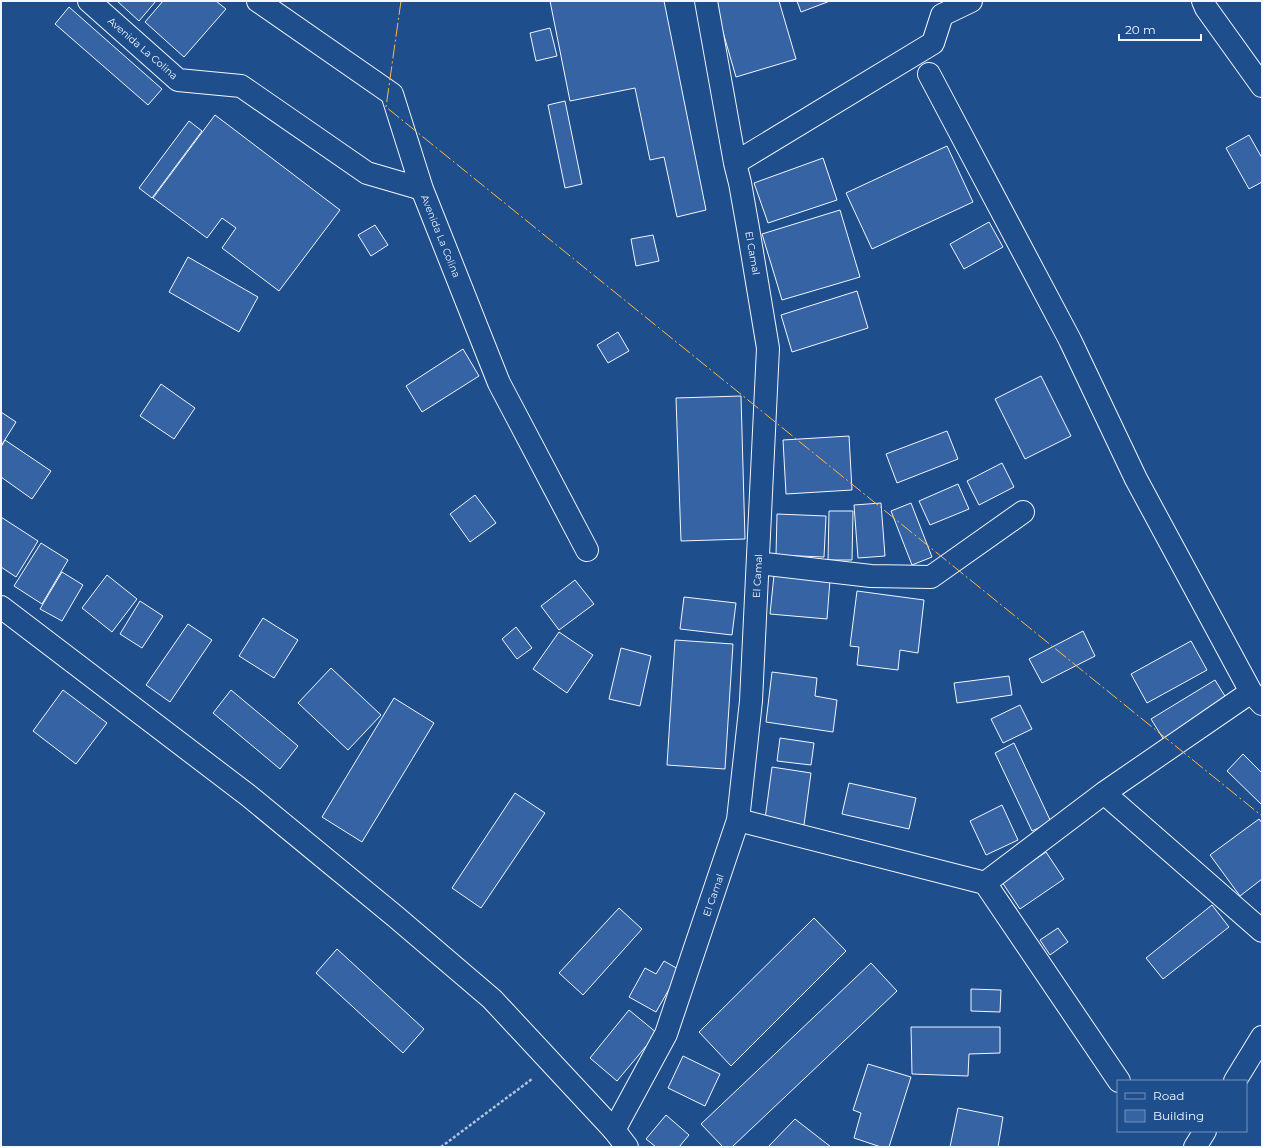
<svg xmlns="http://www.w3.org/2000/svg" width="1263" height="1148" viewBox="0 0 1263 1148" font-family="Montserrat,sans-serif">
  <rect width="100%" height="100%" fill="#1f4e8c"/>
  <path fill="#3563a3" stroke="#f2f6ff" d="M117,1H156L139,21Z
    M163,1H216L226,9L184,57L145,22Z
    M550,1H664L706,210L677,217L664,157L650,160L635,88L570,101Z
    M714,1H779L796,59L736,77Z
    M797,1H830L801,12Z
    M69,7L162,89L148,105L55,24Z
    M550,28L557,56L536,61L530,33Z
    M565,101L582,184L565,188L548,105Z
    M215,115L340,210L279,291L222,248L236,228L222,218L207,238L153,198Z
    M189,121L202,131L152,198L139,188Z
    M1249,135L1262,158V182L1249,189L1226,148Z
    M947,146L973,202L872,249L846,193Z
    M823,158L837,200L768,223L754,183Z
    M840,210L860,277L782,300L762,234Z
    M989,222L1003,247L964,269L950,244Z
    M375,225L388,245L371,256L358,235Z
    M653,235L659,261L636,266L631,239Z
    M188,257L258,297L239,332L169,292Z
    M857,291L868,328L792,352L781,315Z
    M618,332L629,351L608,363L597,345Z
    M463,349L479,376L422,412L406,386Z
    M1041,376L1071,436L1025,459L995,399Z
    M161,384L195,408L174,439L140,416Z
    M741,396L745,539L681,541L676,398Z
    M1,412L16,422L1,446Z
    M947,431L958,459L897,483L886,454Z
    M849,436L852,490L786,494L783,440Z
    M5,440L51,471L32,499L1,477V447Z
    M1002,463L1014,487L979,505L967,481Z
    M958,484L969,509L930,525L919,501Z
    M475,495L496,523L470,542L450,514Z
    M881,503L885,556L858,558L854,505Z
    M911,503L932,557L912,565L891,511Z
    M829,511H853L852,560H828Z
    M777,514L826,516L824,557L776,555Z
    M1,517L38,541L16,577L1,567Z
    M41,543L68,560L42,604L14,586Z
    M62,572L83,585L62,621L40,609Z
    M107,575L137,599L112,632L82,608Z
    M774,575L830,580L827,619L770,614Z
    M575,580L594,604L559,630L541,606Z
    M857,591L924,600L918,653L900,650L898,670L857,665L859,647L850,646Z
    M684,597L736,603L732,635L680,629Z
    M140,601L163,616L142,648L120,634Z
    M263,618L298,640L274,678L239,656Z
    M188,624L212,640L170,702L146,685Z
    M516,627L532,648L517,659L502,639Z
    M1083,631L1095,656L1042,683L1029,659Z
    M559,632L593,655L567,693L533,669Z
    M675,640L733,644L725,769L667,765Z
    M1191,641L1207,670L1147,703L1131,674Z
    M621,648L651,656L640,706L609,699Z
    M331,668L381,715L348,750L298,703Z
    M772,672L817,678L815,696L837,700L833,732L766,722Z
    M1009,676L1012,695L957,703L954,683Z
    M1215,680L1228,701L1164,740L1151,719Z
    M63,690L107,723L76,764L33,731Z
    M231,690L298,746L280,769L213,713Z
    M394,698L434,723L362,842L322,817Z
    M1020,705L1032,729L1003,743L991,719Z
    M780,738L814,743L811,765L777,761Z
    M1014,743L1051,822L1032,831L995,753Z
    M1243,754L1262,773V805L1227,771Z
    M772,767L811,773L804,825L765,819Z
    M849,783L916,798L909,829L842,814Z
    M515,793L545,813L481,908L452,888Z
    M1002,805L1018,840L986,855L970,821Z
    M1259,819L1262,823V879L1240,896L1210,855Z
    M1046,852L1064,879L1020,909L1002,882Z
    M1212,905L1229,927L1163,979L1146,958Z
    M619,908L642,929L583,995L559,973Z
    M814,918L846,951L731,1066L699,1032Z
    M1058,928L1068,942L1050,955L1040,940Z
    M337,949L424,1029L403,1053L316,973Z
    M664,961L680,970L656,1012L629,997L645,968L656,974Z
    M871,963L897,991L732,1147H723L701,1124Z
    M971,989L1001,990L1000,1012L971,1011Z
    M629,1010L657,1033L617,1081L590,1058Z
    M911,1027H1000V1053L969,1054L968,1076L912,1074Z
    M683,1056L720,1074L705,1106L668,1088Z
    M868,1064L911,1077L889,1147H881L854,1138L861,1113L853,1110Z
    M958,1108L1003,1117L998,1147H950Z
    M666,1115L689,1135L679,1147H656L646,1139Z
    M795,1119L831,1147H768Z"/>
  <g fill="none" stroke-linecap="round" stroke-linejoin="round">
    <g stroke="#f2f6ff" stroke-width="24">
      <path id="street" d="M89,1L178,80L241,86L367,173L422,189L499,383L587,550
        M258,1L392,94L422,189
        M1203,1L1206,8L1262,86
        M929,74L1070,340L1136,479L1251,692L1262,704
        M735,163L933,43L942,15L971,1
        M758,563L871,576L931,577L1023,512
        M1104,793L1262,931
        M738,820L985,883L1104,793L1251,692
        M985,883L1119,1081
        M1235,1081L1262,1037
        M614,1130L666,1034L738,820L751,701L768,348L748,228L740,183L735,163L706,1
        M1195,1147L1205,1131"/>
    </g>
    <g stroke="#f2f6ff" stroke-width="24">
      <path id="highway" d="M1,607L249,796L396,917L492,999L614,1130L627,1147"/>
    </g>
    <path stroke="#b3c4dc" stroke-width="2.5" stroke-dasharray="3 2" stroke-linecap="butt" d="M441,1147L532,1079"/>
    <use href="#street" stroke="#1f4e8c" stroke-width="22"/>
    <use href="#highway" stroke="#1f4e8c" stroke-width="22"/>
    <path stroke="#ffb74d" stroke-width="1" stroke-dasharray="14 3 2 3" stroke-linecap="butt" d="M401,1L386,107L1262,816"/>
  </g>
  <g text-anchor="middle" stroke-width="3" stroke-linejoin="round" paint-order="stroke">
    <g font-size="10" fill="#f2f6ff" stroke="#1f4e8c">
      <text transform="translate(143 48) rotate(41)" y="4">Avenida La Colina</text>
      <text transform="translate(441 236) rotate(68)" y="4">Avenida La Colina</text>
      <text transform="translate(753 253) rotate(80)" y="4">El Camal</text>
      <text transform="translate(757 576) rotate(-87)" y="4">El Camal</text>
      <text transform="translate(713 895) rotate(-71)" y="4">El Camal</text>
    </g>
  </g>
  <rect width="1263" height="1148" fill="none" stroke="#f2f6ff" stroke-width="4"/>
  <rect x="1117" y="1080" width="130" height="52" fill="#1f4e8c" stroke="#7391ba"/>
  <rect x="1125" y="1093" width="20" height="6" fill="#1f4e8c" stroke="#7391ba"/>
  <text x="1153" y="1100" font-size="12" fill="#f2f6ff">Road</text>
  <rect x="1125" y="1110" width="20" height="12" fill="#3563a3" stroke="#7391ba"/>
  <text x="1153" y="1120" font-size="12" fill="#f2f6ff">Building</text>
  <path d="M1119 34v6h82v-6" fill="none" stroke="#f2f6ff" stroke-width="2"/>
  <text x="1125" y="34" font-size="12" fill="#f2f6ff" stroke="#1f4e8c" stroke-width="3" paint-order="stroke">20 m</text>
</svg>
